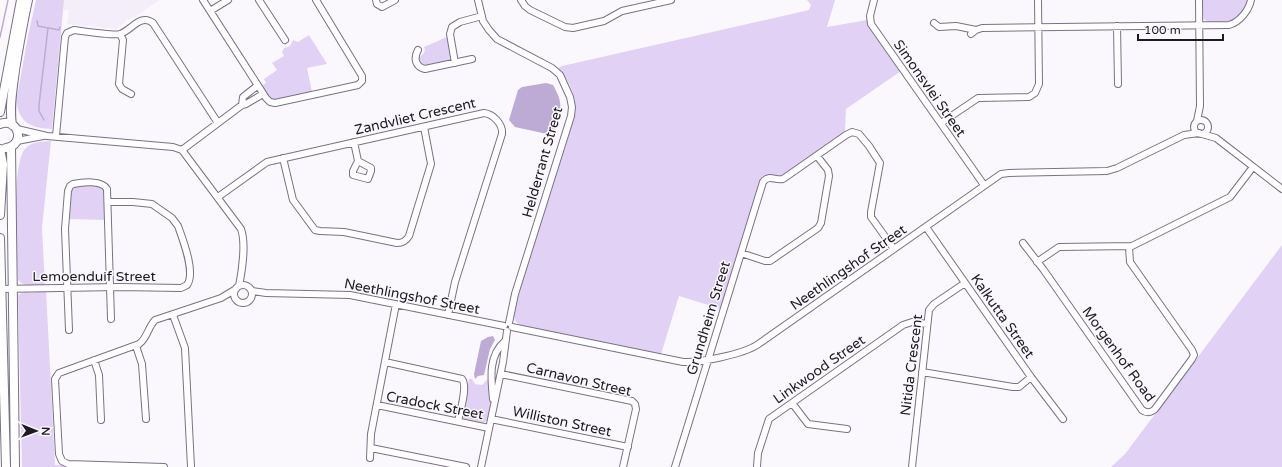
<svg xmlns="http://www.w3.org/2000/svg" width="1282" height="467" viewBox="0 0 1282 467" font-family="'Varela Round',sans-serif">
  <rect width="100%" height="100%" fill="#faf8fd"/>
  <path fill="#f4eefb" d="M64,0H160L134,17L128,20L127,19L124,22V23L116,29L67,24L69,10H63Z"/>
  <path fill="#e1d2f5" d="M36,0H64L52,129C30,129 16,121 17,97L28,36Z
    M807,0H835L827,27L867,20L868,25L901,71L846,109L845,130L846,132L781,177L769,175L761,179L721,309L679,296L661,354L525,327C508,322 515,310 517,297L575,112C577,95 569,81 558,68L562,66L809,10L811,5Z
    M1202,0H1248C1240,19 1235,22 1215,22C1211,22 1207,23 1204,19C1201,14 1202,5 1202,0Z
    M309,35L327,64L307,68L312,92L275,100L268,97L261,86L266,83L264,79L277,70L272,63L284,56L282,52L284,48L290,46L293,40L298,42Z
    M447,37L451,56L448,62L427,68L420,65L418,59C421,55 427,53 424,47Z
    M51,141L42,228L45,286C36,286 25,288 18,280C17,256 11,164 25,149C32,141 41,142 51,141Z
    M76,185H99L105,190L106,220L68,219L71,190Z
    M1282,245V467H1111L1125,454Z
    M41,290H46L55,465L101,467H22L18,295C25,290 34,295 41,290Z
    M489,378L491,403L488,420L481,424L463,420L461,416L469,379H472L475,384L482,385Z"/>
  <path fill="#beabd5" d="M546,83L553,85C565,106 560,109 554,132L547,134L515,127L509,120L518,90L522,87Z
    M493,336L495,340L490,349L484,375L478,376L475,379L474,374L481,341L488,337Z"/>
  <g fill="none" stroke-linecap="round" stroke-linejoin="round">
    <path stroke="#beabd5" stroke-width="1.5" d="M37,21L38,26L48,28L39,105V111L44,120
      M49,28L59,30L60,27
      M0,37L8,0"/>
    <g stroke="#7a7186" stroke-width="8">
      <path id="minor" d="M203,0L266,98L270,102L275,103L358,85L362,81V76L316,0
        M259,0L285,40
        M376,0L377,4L382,7L395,0
        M478,0L483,21L489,30L497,39L552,68L560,75L570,97L572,107L571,116L515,294L509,323
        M521,0L525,6L530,10L565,27L573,28L604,21L622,11L671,0
        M874,0L870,16L871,24L984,185
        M210,11L228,0
        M934,23L939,27L956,26L976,30
        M1117,26L1118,84
        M120,34L123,40L119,84L122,89L131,94
        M971,34L976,30L982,28L1229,25C1240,22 1249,10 1251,0
        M418,50C413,59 416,67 425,69L472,59
        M455,63L450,34L452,27L460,22L482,16
        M242,105L243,97L257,86
        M1194 127a7 7 0 1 1 14 0a7 7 0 1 1-14 0Z
        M1197,121L1200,106L1199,0
        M941,123L978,98L1029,97L1035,93L1039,84L1038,0
        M17,129L47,136L173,147L182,150L241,229C246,243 242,271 239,286
        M1202,134L1216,138L1282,189
        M56,136L65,37L67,33L74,30C82,31 115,36 120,34C131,31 140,13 153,23L218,123
        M17,141L43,136
        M354,142L358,161L371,168V171L368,179L353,175V171L358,161
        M182,150L242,105L246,104L263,94
        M283,158L293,200L315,230L320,231L344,232L397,243C403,243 406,241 409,236L431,164L424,127
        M218,197L267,162L484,113C493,114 503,124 502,134L455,282L448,315
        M926,227L1031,377L1063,419
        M1023,243L1043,269L1142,410C1146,413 1151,413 1155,409L1192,359L1194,355L1192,350L1130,262L1129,247
        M741,253L765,261H770L818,228L821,223L829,176L828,170L817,156
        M1037,262L1059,247L1132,246L1230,197L1253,167
        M234 294a9 9 0 1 1 18 0a9 9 0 1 1-18 0Z
        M0,289L119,287L181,288L187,285C196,273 183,240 178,226L172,218L152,204L133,202H108
        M252,291L266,293L350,295L504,326
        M173,315L185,348L191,467
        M512,327L683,362C700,363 743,354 757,345L1001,174L1009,173L1107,171L1117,168L1184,135L1199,133
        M69,330L65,229L68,191L70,186L73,184C83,182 102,180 107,189L111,319
        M136,346L142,364L146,419
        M94,360L99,375L101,420
        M385,362L462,379C468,386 460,412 458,421
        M922,372L1013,387H1019L1031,377
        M501,374L632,401L635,404L636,409L623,467
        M493,399C491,378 488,356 505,341
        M792,403L808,424L847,429
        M377,405L489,428
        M491,419L628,447
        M371,448L466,467
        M370,458L371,434L396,304
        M164,467L68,464L62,461L59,454L55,379L59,373L139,344C147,339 148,327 155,320L221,298L236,289
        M481,467L503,362L507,331
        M675,467L763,182C769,174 775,181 783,179L846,135L852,132L859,134L869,146L880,163L871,212V217L894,249
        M757,467L758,453L769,419L903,325L912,322L927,324
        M912,467L929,310L934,304L965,283"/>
    </g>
    <g stroke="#7a7186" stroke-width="10">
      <path id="tertiary" d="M0,112L21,0
        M0,124C19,117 26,145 6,148
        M12,125C9,106 13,88 15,70C19,46 23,23 28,0
        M11,147L15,467
        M0,149L3,164L0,215
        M0,238L6,467"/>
    </g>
    <use href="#minor" stroke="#fff" stroke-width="6"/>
    <use href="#tertiary" stroke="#fff" stroke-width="8"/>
  </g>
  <g text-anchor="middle" stroke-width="3" stroke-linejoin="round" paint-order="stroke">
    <g font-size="14" fill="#1e1a22" stroke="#faf8fd">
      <text transform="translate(930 88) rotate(55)" y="5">Simonsvlei Street</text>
      <text transform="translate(415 116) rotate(-13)" y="5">Zandvliet Crescent</text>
      <text transform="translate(542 162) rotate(-74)" y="5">Helderrant Street</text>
      <text transform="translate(848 267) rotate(-35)" y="5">Neethlingshof Street</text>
      <text x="94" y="281">Lemoenduif Street</text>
      <text transform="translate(412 296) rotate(11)" y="5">Neethlingshof Street</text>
      <text transform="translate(1003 316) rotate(55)" y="5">Kalkutta Street</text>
      <text transform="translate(708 318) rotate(-73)" y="5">Grundheim Street</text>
      <text transform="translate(1119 354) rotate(54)" y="5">Morgenhof Road</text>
      <text transform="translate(911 365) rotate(-83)" y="5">Nitida Crescent</text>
      <text transform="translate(819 369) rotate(-35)" y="5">Linkwood Street</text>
      <text transform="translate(579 379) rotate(13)" y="5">Carnavon Street</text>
      <text transform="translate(435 405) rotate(11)" y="5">Cradock Street</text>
      <text transform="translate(562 421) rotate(12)" y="5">Williston Street</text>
    </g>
  </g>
  <g transform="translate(36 431) rotate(91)" stroke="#faf8fd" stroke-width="3" paint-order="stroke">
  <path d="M0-3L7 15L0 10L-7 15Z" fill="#1e1a22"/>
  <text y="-6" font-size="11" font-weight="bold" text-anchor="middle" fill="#1e1a22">N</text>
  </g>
  <path d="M1138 34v6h85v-6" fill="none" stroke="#1e1a22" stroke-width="2"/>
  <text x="1144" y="34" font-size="12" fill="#1e1a22" stroke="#faf8fd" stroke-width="3" paint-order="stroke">100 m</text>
</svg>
